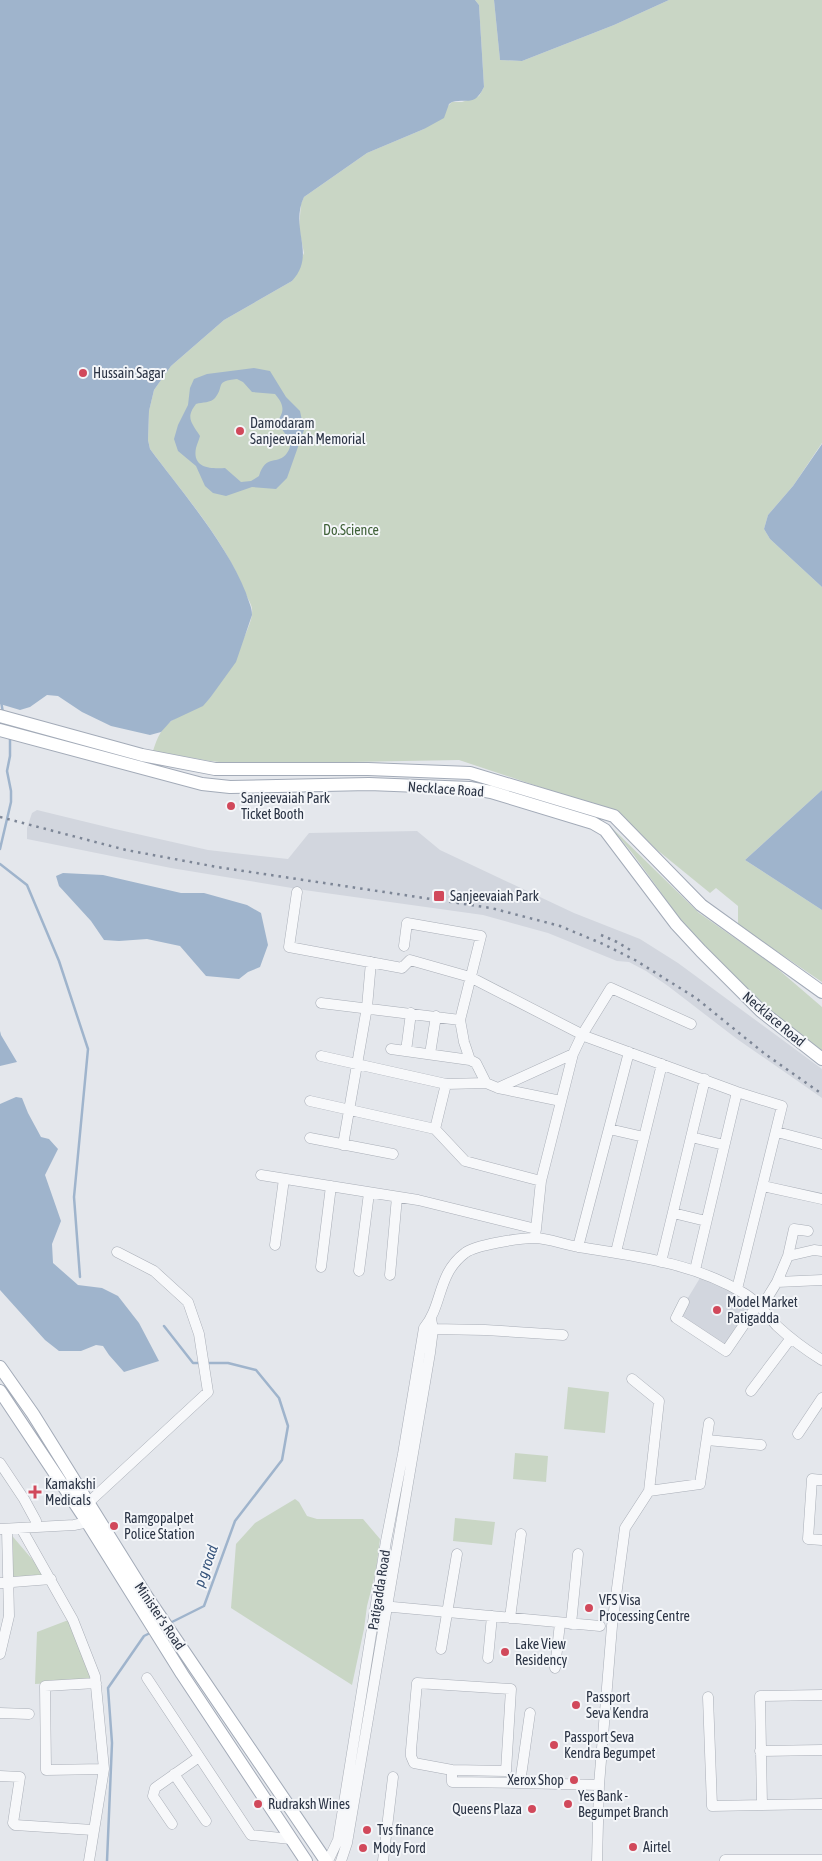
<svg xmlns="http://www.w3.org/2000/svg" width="822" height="1861" viewBox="0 0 822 1861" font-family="'Asap Condensed',sans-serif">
  <rect width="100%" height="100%" fill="#e4e7ec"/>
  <path fill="#d2d6de" d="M37,810L115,829L208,850L288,859L309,833L417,831L440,850L574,913L640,939L678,963L822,1069V1098L737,1039L668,986L646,971L629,962L617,961L548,933L483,915L304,890L171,868L27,839V828L32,813Z
    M703,1273L757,1304L726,1350L677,1316Z"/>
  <path fill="#c9d6c5" d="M475,0H494L500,60L522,61L614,25L669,0H822V443L793,486L768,515L764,529L770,539L822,587V790L745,860L822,910V982L738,925V906L716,888L710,893L656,849L621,814L459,760L239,764L210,761L153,751C155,745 157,738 161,732C172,714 196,712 210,698C220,683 252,629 252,613C253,606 249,601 246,595C226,541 184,495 150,449L148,440L149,411L154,390L171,366L224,320L292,281L304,253L299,228L301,204L304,197L367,153L424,129L452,102H462L479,96L484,87L479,5Z
    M611,827L699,913L772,964L822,1007V1054L779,1021L691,934L633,854L619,837L610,829Z
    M568,1387L609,1392L605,1433L564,1429Z
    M515,1453L548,1456L546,1482L513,1479Z
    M295,1499L299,1502L307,1516L317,1519H363L380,1539L376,1571L367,1606L364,1629L352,1685L231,1608L236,1544L255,1523Z
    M455,1518L495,1522L492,1545L453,1541Z
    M8,1531L49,1579L11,1582Z
    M71,1619L94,1681L35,1684L37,1632Z"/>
  <path fill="#9fb4cc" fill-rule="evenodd" d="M0,0H475L479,5L484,87C474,107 468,98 452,102L449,104L444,118L424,129L367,153L304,197C289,229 317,254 292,281L224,320L171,366L154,390L149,411L148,440L150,449C182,492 227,544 246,593C248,601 252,606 252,615L236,662L210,698L203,706L171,721L161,732L150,735L111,726L82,712L58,696L47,695L30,707L20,710L0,704Z
    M494,0H669L614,25L522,61L500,60Z
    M254,368L270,371L286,397L300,411L304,430L287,478L276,489L252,487L226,496L213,493L205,486L196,466L178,451L174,439L178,425L188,405L190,388L194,379L207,374ZM237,379L243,382L252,392L275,394C280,400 285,407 281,415C279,420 279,417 279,422C279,431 297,440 287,453C278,466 266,453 259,476L251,481L241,482L225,468C210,469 192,468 196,448C197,444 199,440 200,436C192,423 185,418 196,404C202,402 211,403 215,398C225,386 214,381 237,379Z
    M822,444V587L770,539L764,529L768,515L793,486Z
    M822,790V910L745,860Z
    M63,873L103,875L181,893H204L247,905L261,913L268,945L260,967L248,972L239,979L206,976L180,946L147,939L119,941L104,940L91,921L59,886L56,876Z
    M0,1031L1,1035L17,1062L0,1066Z
    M16,1097L22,1098L28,1113L41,1137L49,1139L58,1149L45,1175L61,1221L52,1244L53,1263L78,1285L102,1288L118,1296L139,1323L159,1361L124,1372L109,1355L103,1346L96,1345L81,1351H59L45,1340L0,1290V1104Z"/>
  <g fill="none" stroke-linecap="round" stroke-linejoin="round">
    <path stroke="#9fb4cc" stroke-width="2.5" d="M1,701L3,713
      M0,849L11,802V791L7,771L10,756V738
      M0,864L27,885L59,961L88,1049L74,1197L80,1277
      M164,1326L193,1363H202
      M170,1623L204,1606L235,1521L282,1460L288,1426L279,1398L256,1370L228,1363H207
      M107,1861L112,1743L108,1688L144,1636L152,1632"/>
    <g stroke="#a9aeb7" stroke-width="11">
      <path id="minor" d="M297,892L289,947L402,968L410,960L470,977L587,1037L737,1092L782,1106L737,1289
        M404,946L407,923L481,936L460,1020L464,1042L470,1060L476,1063L486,1083
        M321,1003L460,1020
        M391,1049L470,1060
        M406,1051L411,1013
        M430,1054L436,1016
        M321,1056L446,1084
        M498,1088L561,1101
        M310,1101L435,1129L465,1161L541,1181
        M435,1129L446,1084L486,1083L498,1088L573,1054
        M609,1129L644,1137
        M777,1132L822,1144
        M691,1137L724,1145
        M310,1138L393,1154
        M343,1145L367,1007L371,962
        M261,1175L418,1200L536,1229L535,1235
        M763,1186L822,1199
        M673,1213L706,1221
        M536,1229L541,1181L573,1054L582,1035L611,988L691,1024
        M275,1245L284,1179
        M578,1247L629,1052
        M616,1252L662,1064
        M788,1256L794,1229L808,1231
        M661,1262L705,1079
        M321,1267L331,1186
        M695,1270L737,1092
        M359,1271L369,1193
        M390,1275L397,1197
        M777,1282L822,1280
        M684,1302L676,1318L726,1351L758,1304
        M761,1308L777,1282L788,1256L814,1250L822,1251
        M433,1329L485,1330L563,1335
        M751,1391L791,1338
        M798,1434L822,1398
        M707,1440L761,1445
        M0,1463L24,1499L36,1521
        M822,1480L812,1479L808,1539L822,1540
        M649,1491L700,1484L709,1423
        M88,1503L208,1392L199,1334L188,1302L154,1271L117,1252
        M21,1528L73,1620L95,1676L104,1769L89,1861
        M0,1529L74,1525L93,1521
        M0,1583L51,1579
        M382,1606L600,1626
        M510,1618L521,1534
        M571,1624L578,1554
        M441,1649L457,1554
        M0,1654L9,1616L7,1529
        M488,1658L492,1616
        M555,1668L560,1623
        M147,1678L251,1835L291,1839
        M96,1683L45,1686L46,1770L104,1769
        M417,1683L511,1689L506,1771L452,1770L414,1763L411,1756V1750Z
        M708,1697L712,1806L822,1804
        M0,1713L29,1714
        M530,1713L520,1783L599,1785
        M760,1751L822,1750
        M452,1770V1782L520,1783
        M174,1774L206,1821
        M0,1776L20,1777L13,1823L15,1825L93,1830
        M762,1805L760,1696L822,1695
        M172,1824L153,1796L155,1788L199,1757
        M725,1860H822
        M328,1861L338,1840L386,1541L403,1454L424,1328C443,1305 437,1274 465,1253C475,1245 520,1238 534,1238C549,1238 564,1245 579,1247C635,1256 695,1263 745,1294C758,1302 767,1315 777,1326C791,1339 806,1350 822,1360
        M341,1861L347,1843L430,1353L433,1329L431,1319
        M383,1861L393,1777
        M597,1861L599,1785L612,1626L625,1528L649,1491L659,1401L632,1379"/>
    </g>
    <g stroke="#a3abb8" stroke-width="14">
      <path id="major" d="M0,716L142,755L215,769H368L470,773L614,816L701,905L822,992
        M0,730L202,784L230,787L369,784L470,788L491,792L593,823L605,830L676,924L701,951L761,1011L822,1059
        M0,1367L33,1414L147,1597L326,1861
        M0,1391L84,1517L182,1674L306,1861"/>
    </g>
    <use href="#minor" stroke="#f7f8fa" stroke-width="10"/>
    <use href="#major" stroke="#fff" stroke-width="12"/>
    <path stroke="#7d8696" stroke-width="2.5" stroke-dasharray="2.5 5" stroke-linecap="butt" d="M0,817L126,850L217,867L491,908L560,926L603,944L635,960L696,998L765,1054L822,1094
      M601,935L617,942L632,951"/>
  </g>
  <g fill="#d1495b" stroke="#f4f6f9" stroke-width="2">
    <circle cx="83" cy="373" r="5"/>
    <circle cx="240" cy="431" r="5"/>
    <circle cx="231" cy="806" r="5"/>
    <rect x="433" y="890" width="12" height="12" rx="2.5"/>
    <circle cx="717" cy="1310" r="5"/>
    <path d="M32.5 1484.5h5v5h5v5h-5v5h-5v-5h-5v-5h5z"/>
    <circle cx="114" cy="1526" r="5"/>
    <circle cx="589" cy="1608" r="5"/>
    <circle cx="505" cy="1652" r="5"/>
    <circle cx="576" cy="1705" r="5"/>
    <circle cx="554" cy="1745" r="5"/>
    <circle cx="574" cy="1780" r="5"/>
    <circle cx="258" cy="1804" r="5"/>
    <circle cx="568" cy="1804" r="5"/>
    <circle cx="532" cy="1809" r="5"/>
    <circle cx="367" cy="1830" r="5"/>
    <circle cx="633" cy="1847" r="5"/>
    <circle cx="363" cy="1848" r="5"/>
  </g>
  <g text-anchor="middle" stroke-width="4" stroke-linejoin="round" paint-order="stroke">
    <g font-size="14" fill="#2b3445" stroke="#f4f6f9" text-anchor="start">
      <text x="93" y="378">Hussain Sagar</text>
      <text x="250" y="428">Damodaram<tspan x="250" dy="16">Sanjeevaiah Memorial</tspan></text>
      <text x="241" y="803">Sanjeevaiah Park<tspan x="241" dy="16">Ticket Booth</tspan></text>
      <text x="450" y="901">Sanjeevaiah Park</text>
      <text x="727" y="1307">Model Market<tspan x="727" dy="16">Patigadda</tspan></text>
      <text x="45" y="1489">Kamakshi<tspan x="45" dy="16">Medicals</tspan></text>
      <text x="124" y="1523">Ramgopalpet<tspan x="124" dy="16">Police Station</tspan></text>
      <text x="599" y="1605">VFS Visa<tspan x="599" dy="16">Processing Centre</tspan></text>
      <text x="515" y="1649">Lake View<tspan x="515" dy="16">Residency</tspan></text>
      <text x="586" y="1702">Passport<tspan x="586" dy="16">Seva Kendra</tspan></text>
      <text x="564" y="1742">Passport Seva<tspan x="564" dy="16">Kendra Begumpet</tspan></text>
      <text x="564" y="1785" text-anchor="end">Xerox Shop</text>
      <text x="578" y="1801">Yes Bank -<tspan x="578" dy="16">Begumpet Branch</tspan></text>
      <text x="268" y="1809">Rudraksh Wines</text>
      <text x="522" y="1814" text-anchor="end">Queens Plaza</text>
      <text x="377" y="1835">Tvs finance</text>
      <text x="643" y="1852">Airtel</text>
      <text x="373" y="1853">Mody Ford</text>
    </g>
    <g font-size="14" fill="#3f6138" stroke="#f4f6f9">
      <text x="351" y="535">Do.Science</text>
    </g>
    <g font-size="14" fill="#2b3445" stroke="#f4f6f9">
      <text transform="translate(446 789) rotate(4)" y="5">Necklace Road</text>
      <text transform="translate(774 1019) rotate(40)" y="5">Necklace Road</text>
      <text transform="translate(379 1590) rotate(-81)" y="5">Patigadda Road</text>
      <text transform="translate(160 1616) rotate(56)" y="5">Minister's Road</text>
    </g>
    <g font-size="15" font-style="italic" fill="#34527a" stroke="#f4f6f9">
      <text transform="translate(206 1566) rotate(-70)" y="5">p g road</text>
    </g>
  </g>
</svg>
